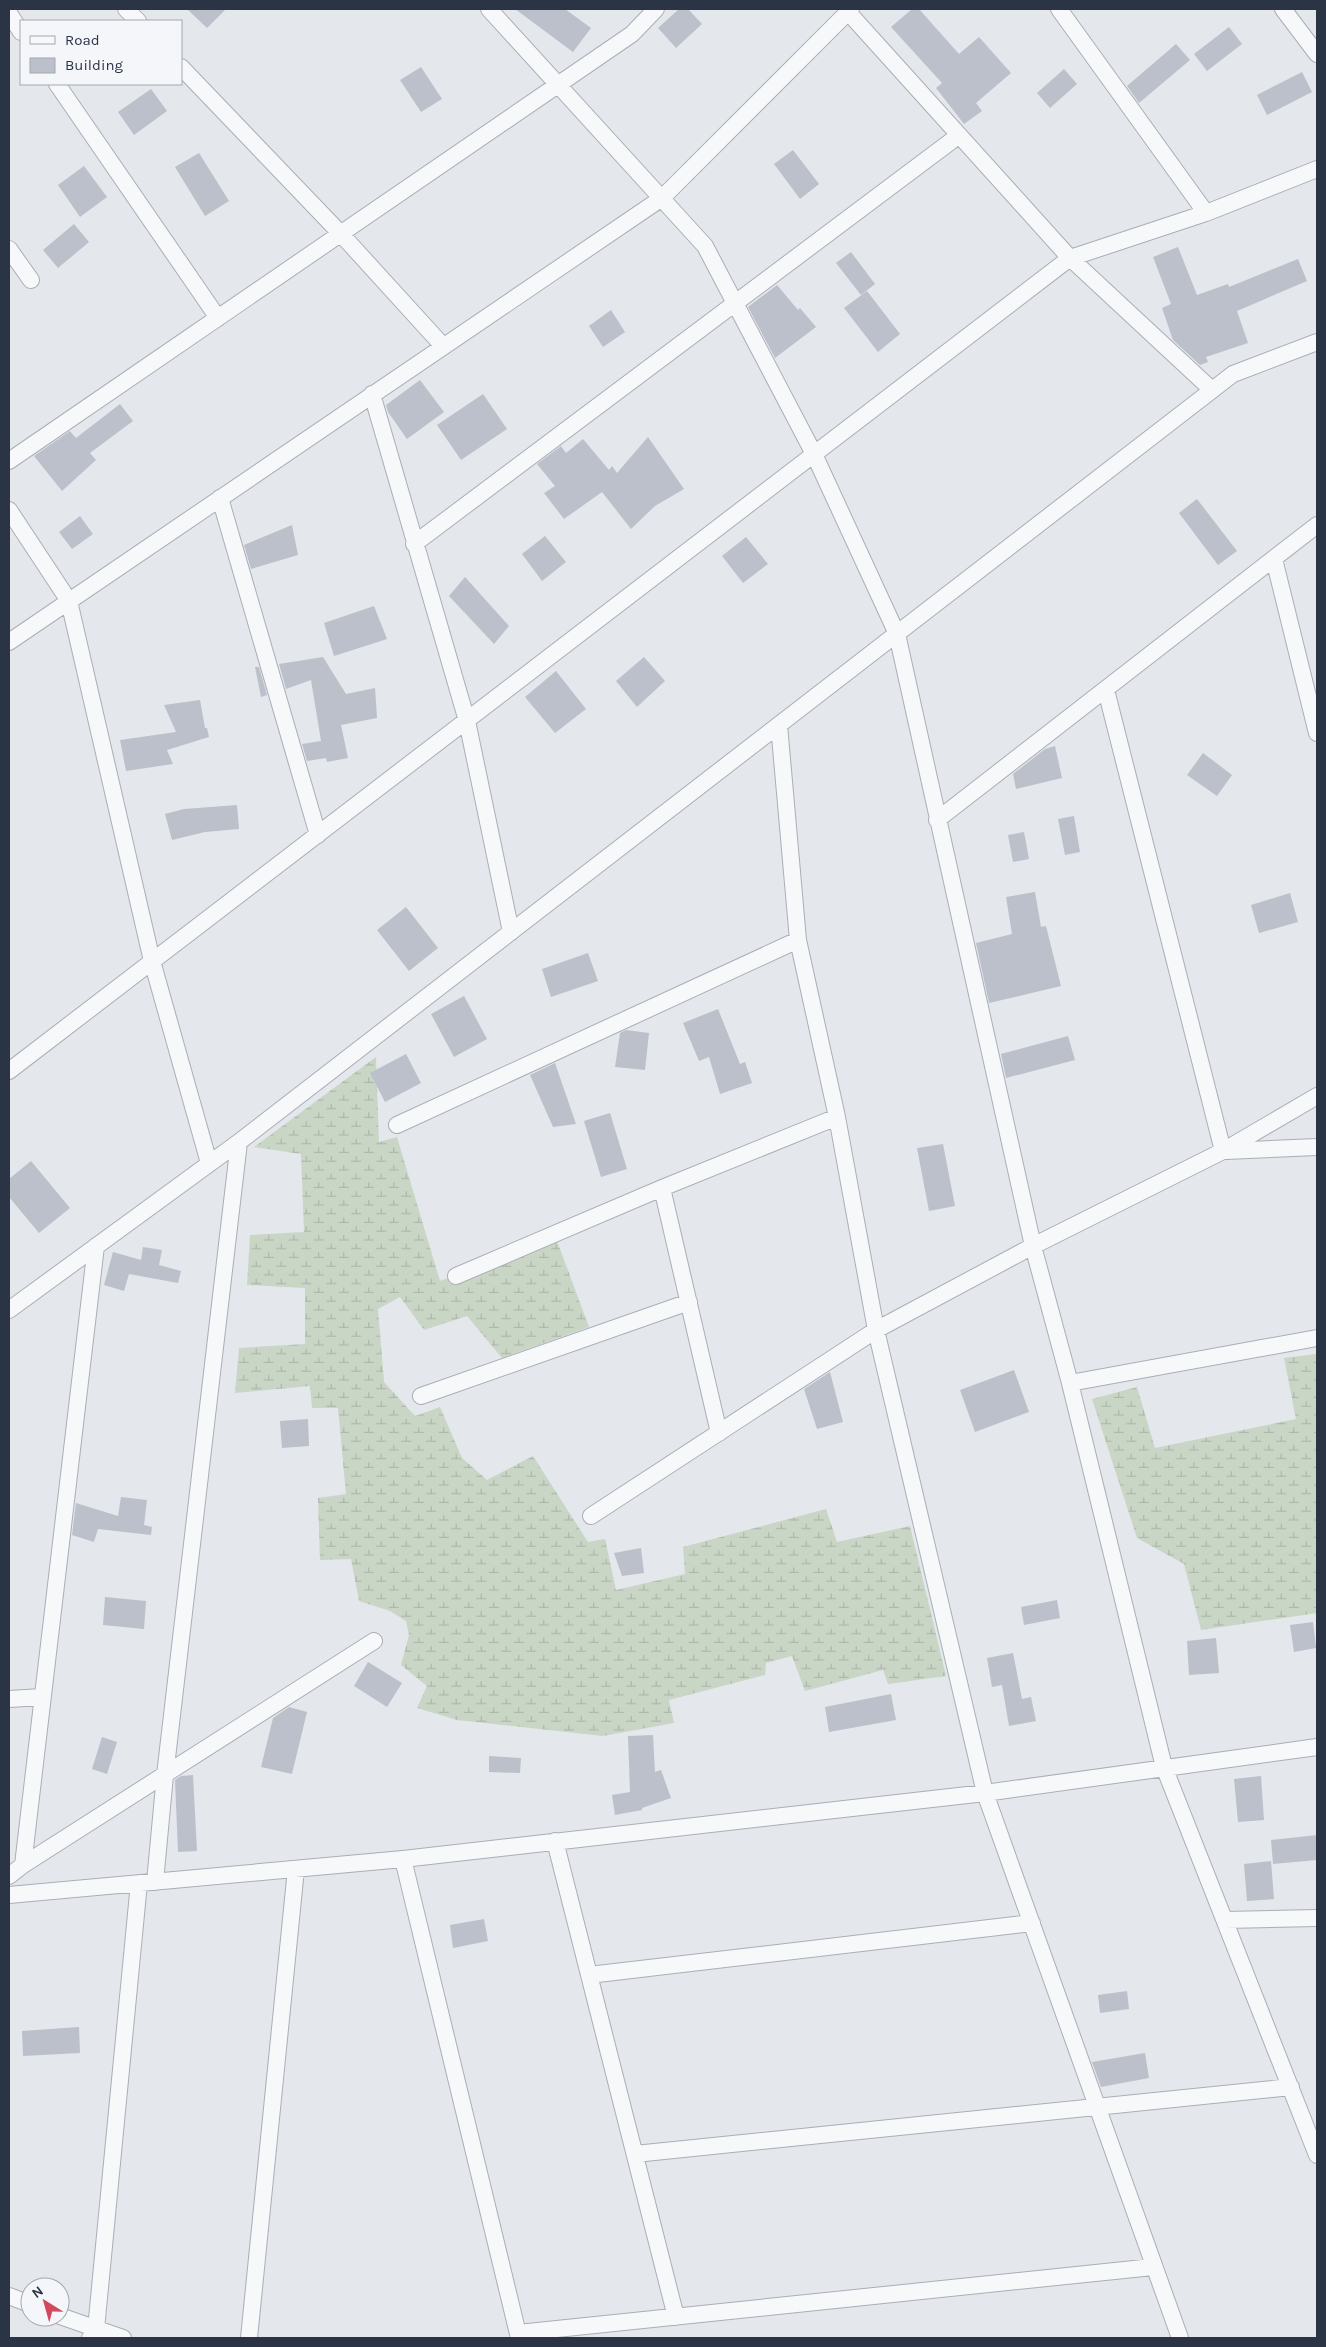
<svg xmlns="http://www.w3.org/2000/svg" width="1326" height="2347" viewBox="0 0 1326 2347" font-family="Karla,sans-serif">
  <defs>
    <pattern id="wetland-marsh" width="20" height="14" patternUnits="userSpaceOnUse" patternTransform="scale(1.25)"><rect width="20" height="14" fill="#c9d6c5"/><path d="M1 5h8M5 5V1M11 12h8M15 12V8" fill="none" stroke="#adb8ab"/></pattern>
  </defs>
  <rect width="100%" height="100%" fill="#e4e7ec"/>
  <path fill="url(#wetland-marsh)" d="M376,1057L379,1142L397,1137L440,1281L557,1241L589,1327L502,1358L467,1316L424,1330L400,1297L378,1309L384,1382L415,1416L440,1407L462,1458L487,1480L533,1456L588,1542L605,1539L616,1590L685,1574L683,1547L826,1509L837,1542L910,1526L946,1676L888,1684L883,1670L805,1691L792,1656L766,1663L765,1675L669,1700L674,1723L603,1736L457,1720L417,1708L427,1686L401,1665L409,1635L406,1621L390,1611L359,1601L351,1559L320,1560L318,1498L346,1494L338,1408H312L310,1386L235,1393L239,1348L305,1344V1288L247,1285L250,1235L304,1232L301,1154L254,1147Z
    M1316,1354L1317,1359V1613L1201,1630L1184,1564L1137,1538L1092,1399L1137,1387L1155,1448L1296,1419L1284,1358Z"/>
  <path fill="#bbc0ca" d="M187,9H226L207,28Z
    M515,9H565L591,28L573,52Z
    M679,9H688L702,24L676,48L658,28Z
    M912,9H919L959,54L979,37L1011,73L976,103L982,111L964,124L936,88L942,83L891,27Z
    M1229,27L1242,44L1207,71L1194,54Z
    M1176,44L1190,60L1139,103L1127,86Z
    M421,67L442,99L421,112L400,80Z
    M1064,69L1077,84L1050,108L1037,93Z
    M1302,72L1312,92L1267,115L1257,95Z
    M151,89L167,111L134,135L118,112Z
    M793,150L819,184L800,199L774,164Z
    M199,153L229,201L205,216L175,167Z
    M84,166L107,197L80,217L58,185Z
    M74,224L89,242L58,268L43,250Z
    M1178,247L1197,295L1228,284L1229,287L1298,259L1307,281L1237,311L1248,343L1206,357L1208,362L1200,365L1173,340L1162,308L1171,304L1153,257Z
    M851,252L875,284L861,295L836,263Z
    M777,285L798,310L800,308L816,327L775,358L748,307Z
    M867,291L900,334L878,352L844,308Z
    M611,310L625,332L603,347L589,326Z
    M420,380L444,412L407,439L388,412L386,405Z
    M483,394L507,429L461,460L437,425Z
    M120,404L133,421L90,453L96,460L62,491L34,456L70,431L76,438Z
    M648,437L684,489L655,506L631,529L602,492L564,519L544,493L555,486L537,464L561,446L566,453L583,439L609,470L612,466L617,473Z
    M1197,499L1237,551L1218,565L1179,513Z
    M80,516L93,534L72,549L59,532Z
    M292,525L298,555L251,569L244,545Z
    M545,536L566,562L542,581L522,554Z
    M746,537L768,564L743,583L722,556Z
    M465,577L509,626L494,644L449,596Z
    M374,606L387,639L334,656L324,623Z
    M323,657L346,694L375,688L377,718L341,725L348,758L327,762L326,758L307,761L302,744L321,741L311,680L286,689L279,664Z
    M644,657L665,681L637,707L616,681Z
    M255,667H259L267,695L261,697Z
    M556,671L586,709L555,733L525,697Z
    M200,700L205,728H207L209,737L167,750L173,764L126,771L120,740L176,732L164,705Z
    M1055,746L1062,778L1016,789L1013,774L1045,749Z
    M1203,753L1232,775L1217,796L1187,775Z
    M237,805L239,829L205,832L172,840L165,814L184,809Z
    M1074,816L1080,852L1065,855L1058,819Z
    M1024,832L1029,859L1013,862L1008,835Z
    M1035,892L1041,927L1046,926L1061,986L989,1003L976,943L1012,934L1006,897Z
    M1290,893L1298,922L1259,933L1251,905Z
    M406,907L438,948L409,971L377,930Z
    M588,953L598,981L551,997L542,969Z
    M464,996L487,1039L454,1057L431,1014Z
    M718,1009L740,1064L745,1062L752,1083L720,1094L709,1057L699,1061L683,1023Z
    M626,1030L649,1033L645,1070L615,1067L620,1033Z
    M1068,1036L1075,1060L1006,1078L1001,1054Z
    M406,1054L421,1083L385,1102L370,1073Z
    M555,1063L576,1124L553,1127L530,1075Z
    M610,1113L627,1169L601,1177L584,1121Z
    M943,1144L955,1206L929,1211L917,1148Z
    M31,1161L70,1208L39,1233L9,1197V1179Z
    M143,1247L162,1250L159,1265L181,1271L178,1283L129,1274L124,1291L104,1285L113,1252L141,1260Z
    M1014,1370L1029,1412L975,1432L960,1390Z
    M830,1372L843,1422L817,1429L804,1389Z
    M308,1419L309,1446L282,1448L280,1421Z
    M121,1497L147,1500L144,1525L152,1527L151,1535L98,1529L94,1542L72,1535L76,1503L118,1516Z
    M641,1548L644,1573L622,1576L614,1553Z
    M105,1597L146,1601L144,1629L103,1625Z
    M1057,1600L1060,1618L1024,1625L1021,1607Z
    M1313,1622L1316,1648L1294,1652L1290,1625Z
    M1216,1638L1219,1673L1189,1675L1187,1641Z
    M1013,1653L1022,1699L1031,1697L1036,1721L1009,1726L1002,1685L992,1687L987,1658Z
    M368,1662L402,1683L387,1707L354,1686Z
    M891,1694L896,1720L829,1732L825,1707Z
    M289,1707L307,1712L292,1774L261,1767L273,1718Z
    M653,1735L655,1772L661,1770L671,1798L642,1808V1810L615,1815L612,1795L630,1792L628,1736Z
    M102,1737L117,1742L107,1774L92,1769Z
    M489,1756L521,1758L520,1773L489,1772Z
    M193,1775L197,1851L178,1852L175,1780L181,1776Z
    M1261,1776L1264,1820L1238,1822L1234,1779Z
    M1317,1835V1860L1273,1864L1271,1840Z
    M1271,1861L1274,1899L1247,1901L1244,1864Z
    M484,1919L488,1941L453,1948L450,1925Z
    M1127,1991L1129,2009L1100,2013L1098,1995Z
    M79,2027L80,2053L23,2056L22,2031Z
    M1145,2053L1149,2078L1101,2087L1092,2062Z"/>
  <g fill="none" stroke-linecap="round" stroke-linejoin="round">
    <g stroke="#a9aeb7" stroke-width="18">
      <path id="street" d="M126,9L138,21
        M489,9L705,246L814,454L897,634L1033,1246L1070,1383L1164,1767L1317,2155
        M1059,9L1206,213
        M1283,9L1317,54
        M848,12L1070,258L1212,390
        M9,13L21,32
        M181,67L341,234L443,346
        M57,84L218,318
        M9,249L31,280
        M372,394L467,721L511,932
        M9,461L632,34L656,9
        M220,498L318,835
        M9,510L69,601L152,961L209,1163
        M414,544L958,136
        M1274,559L1317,733
        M9,642L662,198L851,9
        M1106,690L1223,1151
        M779,725L798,940L837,1117L876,1330L985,1793L1180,2338
        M937,820L1317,525
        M9,1071L1070,258L1206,213L1317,169
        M397,1125L798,940
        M1226,1151L1317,1147
        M662,1188L719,1433
        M456,1276L662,1188L837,1117
        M9,1310L239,1142L1233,374L1317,342
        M1070,1383L1317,1338
        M421,1396L689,1302
        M591,1516L876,1330L1033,1246L1223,1151L1317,1096
        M9,1699L42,1697
        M555,1841L676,2317
        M403,1859L519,2338
        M23,1865L96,1246
        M9,1876L23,1865L374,1641
        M155,1882L165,1775L239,1142
        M9,1895L403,1859L985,1793L1317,1747
        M1225,1920L1317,1918
        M589,1975L1032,1923
        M635,2154L1291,2087
        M9,2296L30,2304
        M60,2316L123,2338
        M518,2333L1153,2267
        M90,2338L96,2329L139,1883
        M249,2338L296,1869"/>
    </g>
    <use href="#street" stroke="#f7f8fa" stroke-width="16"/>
  </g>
  <rect width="1326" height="2347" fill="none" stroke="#2b3445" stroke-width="20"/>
  <rect x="20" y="20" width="162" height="65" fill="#f4f6f9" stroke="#a4a8b1"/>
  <rect x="30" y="36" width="25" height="8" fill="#f7f8fa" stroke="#a4a8b1"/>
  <text x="65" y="45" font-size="15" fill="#2b3445">Road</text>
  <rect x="30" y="58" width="25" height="15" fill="#bbc0ca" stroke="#a4a8b1"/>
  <text x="65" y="70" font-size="15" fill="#2b3445">Building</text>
  <g transform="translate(45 2302) rotate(323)"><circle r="24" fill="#f4f6f9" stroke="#a4a8b1"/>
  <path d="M0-4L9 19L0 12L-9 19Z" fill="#d1495b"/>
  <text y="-8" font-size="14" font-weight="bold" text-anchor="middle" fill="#2b3445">N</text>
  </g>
</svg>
